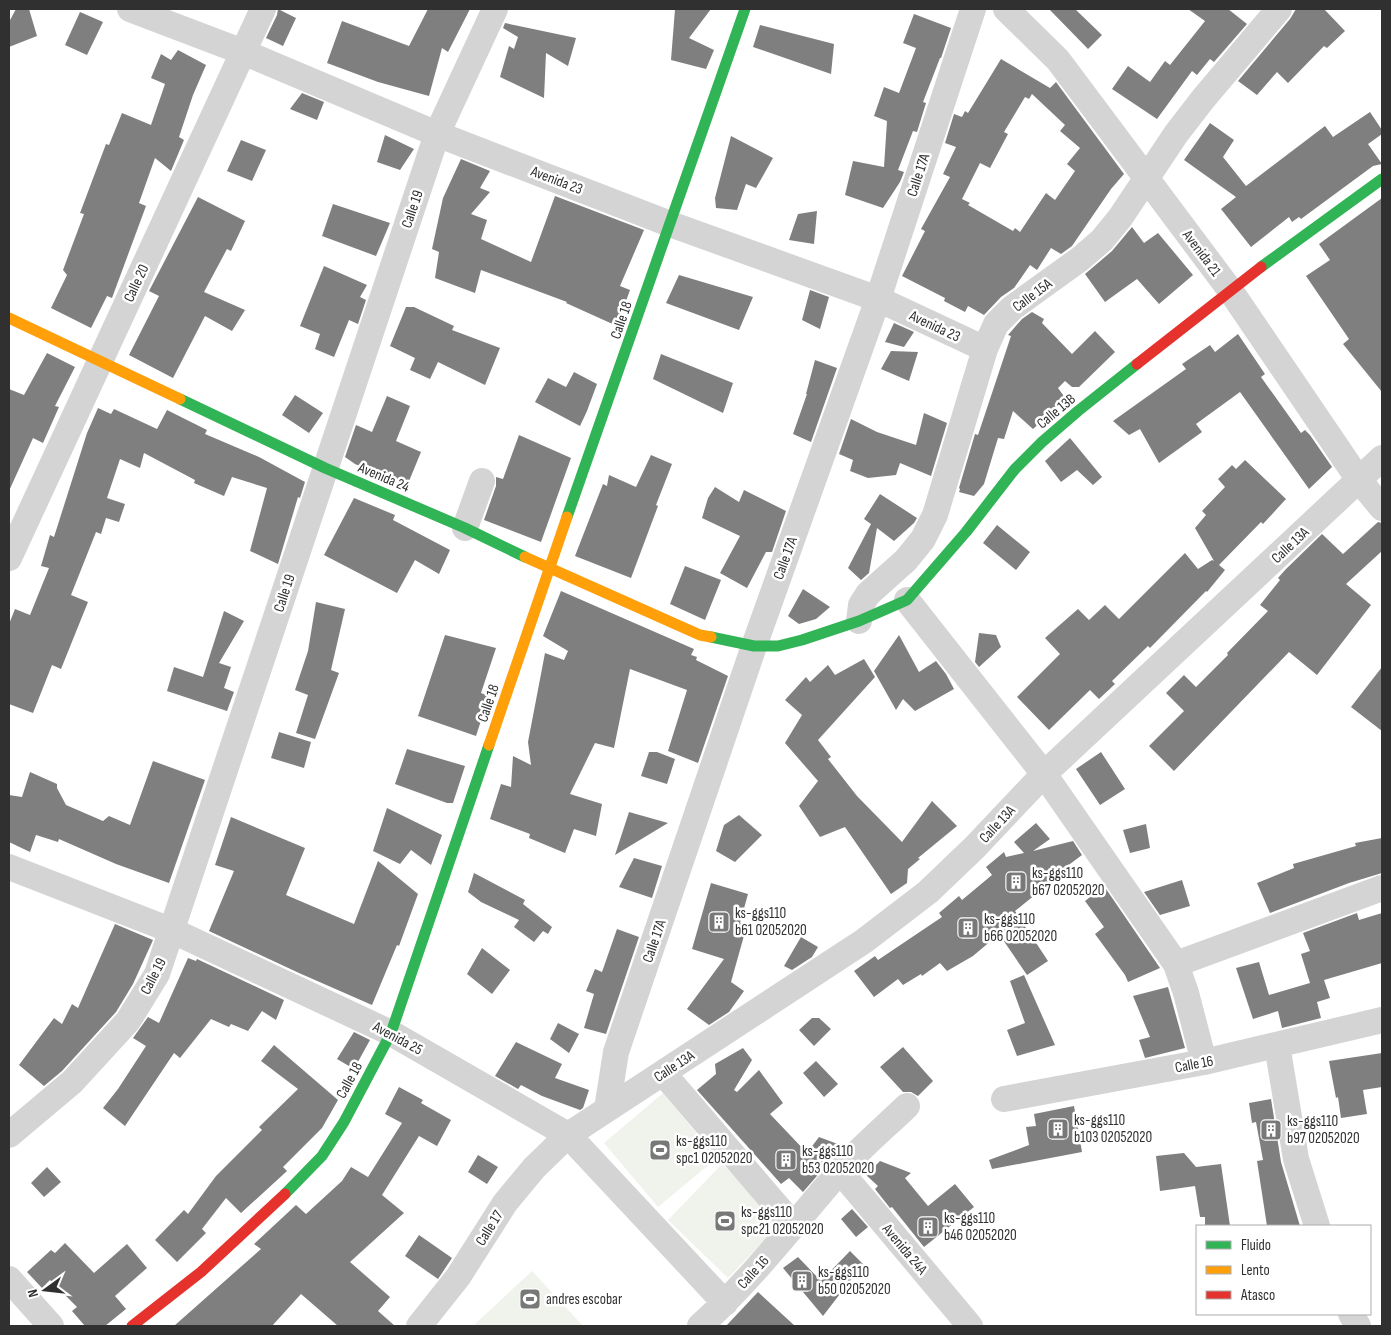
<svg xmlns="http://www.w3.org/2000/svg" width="1391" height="1335" viewBox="0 0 1391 1335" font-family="'Sofia Sans Condensed',sans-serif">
  <rect width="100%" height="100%" fill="#fff"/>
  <path fill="#f0f3ec" d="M663,1093L717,1158L658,1207L604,1143Z
    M722,1164L782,1222L728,1278L668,1220Z
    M532,1271L583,1326H473Z"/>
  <path fill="#7f7f7f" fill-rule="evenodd" d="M16,9H29L37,36L9,47V22Z
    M278,9L296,18L283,46L266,38L277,15Z
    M428,9H470L448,52L442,48L429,96L378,82L327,63L342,21L409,46Z
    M675,9H711L689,38L714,50L706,69L671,60Z
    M1049,9H1075L1102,35L1088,49Z
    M1188,9H1228L1247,24L1214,62L1210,59L1197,75L1192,71L1157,119L1112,89L1128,66L1150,82L1165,61L1170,65L1205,21Z
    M1296,9H1324L1345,31L1327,48L1324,46L1288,83L1277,72L1257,95L1238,81L1290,19Z
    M80,12L103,22L87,55L65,45Z
    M914,14L951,28L941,58H940L923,102L926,103L917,132L913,131L898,170L904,172L900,182L883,208L845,195L853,161L884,167L887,121L874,116L884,87L899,93L916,48L903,43Z
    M505,23L576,38L568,66L546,53L544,98L500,77L509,46L514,49L518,37L503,28Z
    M760,25L834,44L831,74L753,47Z
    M178,50L206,65L193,95L179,137L184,140L171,171L155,158L139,203L146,206L112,298L107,296L91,328L51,308L67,275L63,270L84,214L80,213L106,144L109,145L122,113L151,125L165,84L151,78L161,54L171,60Z
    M1001,59L1050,88L1056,82L1124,174L1111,189L1072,246L1061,254L1051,248L1037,270L1030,265L1014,288L1001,297L984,315L968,306L965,312L944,301L945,298L902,276L925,231L921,229L950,177L943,174L956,147L945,143L954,114L962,117L965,111L968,113ZM1032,94L1065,125L1060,131L1080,148L1067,164L1075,171L1055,200L1046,193L1020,232L1015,228L1013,231L968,205L970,203L962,199L980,163L990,168L1008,134L1004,132L1025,97L1029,99Z
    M302,93L324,102L317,120L290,109Z
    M1370,112L1382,130V134L1368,144L1382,164L1373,166L1301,219L1299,217L1292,222L1289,217L1251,247L1221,209L1236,197L1184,160L1210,123L1234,140L1223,157L1246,186L1325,126L1333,137Z
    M385,135L414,149L400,170L377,162Z
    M731,136L773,158L756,188L746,184L737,210L716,208L715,198Z
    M241,140L266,150L252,181L227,171Z
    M461,159L490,171L480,188L490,192L471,214L487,220L481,239L531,262L555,196L644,230L620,286L630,290L617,326L566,303L567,302L481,270L475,293L435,278L439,252L432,249L443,198Z
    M198,197L245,221L231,251L227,249L204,292L245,310L232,331L205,316L173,378L129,355L159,296L149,291Z
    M1382,198V392L1343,344L1349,339L1306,276L1330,260L1319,244Z
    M333,204L390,223L376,256L322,236Z
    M817,211L814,244L789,240L798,214Z
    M1132,227L1144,243L1158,233L1193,275L1159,304L1137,279L1105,302L1085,274L1112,251Z
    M324,266L367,285L360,297L366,300L358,324L349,320L334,357L315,349L320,334L300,326Z
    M679,275L753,297L739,330L666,303Z
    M810,290L829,297L820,329L802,320Z
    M406,307H414L454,326L452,330L500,348L485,385L438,362L430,379L410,370L415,358L390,346Z
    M1032,312L1044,319L1042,323L1072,354L1095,331L1115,352L1079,387H1072L1065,381L1058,388L1066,399L1033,429L1013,411L1004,439L998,438L984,484L974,496L959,492L960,489L959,488L975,434L978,435L1011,336L1008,335L1022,319Z
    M894,323L914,332L904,347L885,342Z
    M1238,334L1265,374L1261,377L1301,433L1305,430L1310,435L1332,467L1309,489L1240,392L1196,424L1202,432L1159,463L1140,429L1129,435L1113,421L1186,369L1182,364L1210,345L1215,352Z
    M891,351L918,352L909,381L881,369Z
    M47,353L75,367L55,406L59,407L43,443L33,438L9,491V389L24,395Z
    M661,354L733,383L723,413L653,379Z
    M815,360L837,368L811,442L793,434L807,394H806Z
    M574,372L597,384L587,411L580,426L535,402L548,378L566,387Z
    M295,395L323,413L309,433L282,415Z
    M387,396L410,406L396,441L421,452L407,486L355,464L345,457L356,425L372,432Z
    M98,408L111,414L114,409L157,429L167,410L207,430L205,434L259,457L305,482L300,498L298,497L278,564L250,551L267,488L232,477L224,496L194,483L195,480L144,453L140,468L120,459L107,498L125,504L119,522L106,518L101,534L96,532L71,595L88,602L61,669L52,665L33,713L9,704V624L15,609L30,615L49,568L41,566L50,535L54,537L87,433Z
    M924,413L947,423L931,476L900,463L896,475L868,478L850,471L853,460L839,454L851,419L877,432L916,445Z
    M519,435L571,458L541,542L484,520L496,486V477L503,479Z
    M1070,438L1102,477L1093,485L1077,470L1061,482L1045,461Z
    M651,455L672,464L656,505L658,506L631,578L575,556L603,484L607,486L609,475L636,487Z
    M1245,460L1286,499L1263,524L1261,522L1219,565L1225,570L1207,592L1206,591L1150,648L1148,646L1112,681L1115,684L1099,699L1090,690L1049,730L1017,697L1060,654L1045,638L1078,609L1089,620L1105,605L1119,619L1185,553L1198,569L1212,560L1214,561L1195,528L1206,515L1202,511L1225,487L1218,479L1232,465L1236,469Z
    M715,487L739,502L744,490L786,511L772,552H766L747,588L720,573L740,536L702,518L708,498Z
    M880,494L917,518L914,523L894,541L877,528L869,573L861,580L848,568L871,524L864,519Z
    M354,498L395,515L393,520L450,550L439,574L415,560L397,593L324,555Z
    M1378,522L1382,523V551L1346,584L1371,605L1317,675L1289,652L1174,771L1149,746L1184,711L1166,693L1184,675L1196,687L1228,655L1227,653L1268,611L1260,605L1280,580L1278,578L1286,569L1322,534L1343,554Z
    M997,525L1030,552L1016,570L983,543Z
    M685,566L721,580L705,620L670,604Z
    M803,589L830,607L816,619L799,624L788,616Z
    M561,591L694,649L691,655L697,657L696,660L728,676L698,763L668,751L687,690L630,669L614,748L595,743L570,794L602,804L596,836L574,829L565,853L529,838L530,834L490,819L501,784L511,787L513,756L531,765L528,742L545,653L564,660L568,651L543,636Z
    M316,602L345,609L331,670L339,673L315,739L296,733L308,695L295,690L308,651Z
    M224,611L244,621L219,663L231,667L224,688L234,692L227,711L167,691L174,667L203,677Z
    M979,633L996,635L1001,647L979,667L975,662Z
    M445,635L496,648L481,693L489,696L476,736L418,716Z
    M899,635L919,672L936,661L946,674L954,689L915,711L903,699L896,710L874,671Z
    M864,659L875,677L818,740L831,757L828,759L857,796L902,842L932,801L957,826L918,858L920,859L908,869L907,883L891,894L845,827L820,837L799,806L818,781L785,743L802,715L785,700L806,677L810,682L828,665L835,675Z
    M1382,667V731L1351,707Z
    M279,732L311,742L304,768L271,758Z
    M407,749L465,766L453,803H447L395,784Z
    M649,752H657L675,759L667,784L641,776Z
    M1101,752L1125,789L1100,805L1076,769Z
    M153,761L205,780L169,883L116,864L59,839L58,842L36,835L30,852L9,842V795L22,797L30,772L57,784V788L66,805L103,821L109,816L130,825Z
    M387,808L442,835L431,865L411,850L400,864L373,851Z
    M629,812L668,823L615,855Z
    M739,815L762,835L735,862L716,851L724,825Z
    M231,817L305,848L286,895L354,924L378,861L418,894L399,946L397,945L372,1005L299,973L209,931L234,871L215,865Z
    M1036,823L1050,839L1033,851L1073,841L1082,855L1066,867L1067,869L1015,911L1048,961L1027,975L999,934L973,956L947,971L940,963L922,976L921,974L903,985L898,979L874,997L854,971L875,956L878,960L942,917L939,913L959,896L962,900L992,875L986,867L1004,852L1006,857L1024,853L1014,842Z
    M1146,824L1150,848L1130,853L1123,830Z
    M1382,838V873L1349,883L1270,913L1257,883L1294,868L1293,864L1356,846L1355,843Z
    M634,858L662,866L652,898L619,887Z
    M474,873L525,900L523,904L552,927L548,934L543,931L534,942L514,927L519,920L481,902L468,892Z
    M1182,880L1190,906L1160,915L1144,892Z
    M711,883L748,894L740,923L747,925L731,982L744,991L729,1012L709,1025L687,1009L724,959L692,949Z
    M1104,886L1160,968L1128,982L1125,975L1095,934L1104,927L1085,901Z
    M1357,913L1359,920L1382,913V963L1324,980L1330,998L1317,1002L1321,1018L1282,1028L1278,1011L1253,1019L1236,968L1259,962L1269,995L1310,983L1301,954L1310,951L1303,933Z
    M115,924L153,940L133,984L116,1012L62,1071L44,1086L19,1065L54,1018L62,1024L72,1004L78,1008Z
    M617,929L639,937L606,1034L584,1028L594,994L586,991L595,969L602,972Z
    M801,937L818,947L812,957L792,970L784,966Z
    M482,948L510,970L492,994L467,974Z
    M188,958L196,961L197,959L284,1000L276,1020L262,1011L248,1031L231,1024L229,1027L211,1019L180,1058L174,1053L125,1126L103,1108L118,1089L146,1046L133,1038L148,1017L159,1023Z
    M1024,975L1055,1045L1017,1056L1007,1030L1025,1023L1010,981Z
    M1168,987L1185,1048L1145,1058L1139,1040L1150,1037L1133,996Z
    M812,1018H819L831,1029L814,1046L799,1030Z
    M558,1023L579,1034L569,1053L550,1039Z
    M354,1032L370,1040L354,1069L337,1059Z
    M516,1042L562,1064L555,1078L589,1090L583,1108L580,1110L542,1096L521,1085L518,1089L495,1076Z
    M274,1045L338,1100L322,1128L283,1167L287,1171L241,1213L226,1198L202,1229L206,1233L177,1262L155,1240L184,1210L188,1214L216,1176L262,1130L259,1127L298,1089L261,1061Z
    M903,1047L933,1081L918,1096L911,1092H903L880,1067Z
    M743,1048L752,1060L734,1090L737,1092L759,1070L783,1103L770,1114L807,1153L819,1137L843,1146L803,1192L789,1178L781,1184L697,1090L716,1074L715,1064Z
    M1382,1053V1087L1363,1090L1367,1114L1341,1118L1338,1097L1336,1098L1329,1061Z
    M816,1061L838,1084L824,1097L803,1073Z
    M399,1087L423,1100L421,1103L451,1120L437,1146L419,1136L382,1195L404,1213L350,1262L390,1297L378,1311L395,1326H338L301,1294L272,1326H174L261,1249L254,1244L296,1205L306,1214L342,1181L351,1167L368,1177L402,1123L385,1114Z
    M1271,1099L1281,1162L1300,1226H1267L1257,1161L1263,1160L1256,1122L1252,1123L1249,1103Z
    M1074,1106L1082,1152L992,1169L989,1160L1029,1145L1026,1127L1036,1126L1034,1114Z
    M1184,1153L1196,1167L1221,1164L1230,1226H1205V1217H1200L1195,1186L1160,1191L1156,1156Z
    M478,1155L498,1167L487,1184L468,1172Z
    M880,1161L911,1173L905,1178L928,1206L955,1184L974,1207L924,1247L892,1207L890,1208L875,1189L878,1186L866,1175Z
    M47,1167L61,1182L44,1197L31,1183Z
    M852,1209L868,1227L856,1237L841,1219Z
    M419,1235L452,1258L438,1279L405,1256Z
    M65,1243L94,1273L127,1244L147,1268L115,1296L126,1309L105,1326H85L72,1311L77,1307L50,1280L42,1288L27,1272L51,1250L55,1253Z
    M850,1251L863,1264L823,1316L783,1268L798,1257L821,1281Z
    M758,1292L795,1326H726Z"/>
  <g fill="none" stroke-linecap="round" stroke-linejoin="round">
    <path stroke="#d4d4d4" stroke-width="26" d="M130,9L243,52L437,134L670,224L878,299L985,349
      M1006,9L1058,60L1230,290L1359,480L1382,508
      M465,528L482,481
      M9,558L263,9
      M907,600L1044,774L1176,964L1186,993L1204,1062
      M859,621L861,605L868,594L906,560L923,539L935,515L985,349L996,324L1012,308L1080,259L1102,240L1120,218L1176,134L1203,99L1279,9
      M9,867L173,931L391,1033L568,1135L725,1303
      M1176,964L1382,888
      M1277,1045L1296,1159L1317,1226
      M663,1073L794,1226
      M1004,1099L1204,1062L1382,1020
      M607,1109L616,1052L754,646L878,299L973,9
      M9,1135L72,1082L128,1021L157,974L437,134L495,9
      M840,1171L970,1326
      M9,1279L51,1326
      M1351,1314L1358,1326
      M419,1326L458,1277L505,1203L534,1168L568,1135L864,941L928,892L975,847L1044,774L1382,458
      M700,1326C751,1280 793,1225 838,1173C859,1149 884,1128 907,1106"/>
    <path stroke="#30b455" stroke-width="11" d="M1261,267L1382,179
      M180,399L325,468L465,528L525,557
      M567,517L745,9
      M711,637L754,646H778L802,640L859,621L907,600L966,532L1015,469L1042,442L1078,411L1137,364
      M285,1194L322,1156L344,1122L391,1033L489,745"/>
    <path stroke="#ff9f0a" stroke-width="11" d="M9,318L180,399
      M525,557L700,635L711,637
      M489,745L567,517"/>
    <path stroke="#e5322d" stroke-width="11" d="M1137,364L1261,267
      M132,1326L201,1272L285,1194"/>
  </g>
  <defs>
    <g id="building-square" transform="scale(1.125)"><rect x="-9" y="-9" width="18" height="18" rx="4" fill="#787878" stroke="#fff"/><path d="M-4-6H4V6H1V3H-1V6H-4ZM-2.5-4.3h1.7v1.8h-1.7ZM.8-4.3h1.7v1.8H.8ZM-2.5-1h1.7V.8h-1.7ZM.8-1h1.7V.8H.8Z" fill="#fff"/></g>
    <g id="stadium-square" transform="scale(1.125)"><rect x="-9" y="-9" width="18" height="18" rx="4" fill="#787878" stroke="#fff"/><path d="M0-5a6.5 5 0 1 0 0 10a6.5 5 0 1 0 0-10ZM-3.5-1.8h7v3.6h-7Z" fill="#fff"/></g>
  </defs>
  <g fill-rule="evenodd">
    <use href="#building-square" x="1016" y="882"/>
    <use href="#building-square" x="719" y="922"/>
    <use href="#building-square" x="968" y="928"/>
    <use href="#building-square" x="1058" y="1129"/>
    <use href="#building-square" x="1271" y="1130"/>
    <use href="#stadium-square" x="660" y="1150"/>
    <use href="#building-square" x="786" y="1160"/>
    <use href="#stadium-square" x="725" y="1221"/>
    <use href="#building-square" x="928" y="1227"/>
    <use href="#building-square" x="802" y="1281"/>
    <use href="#stadium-square" x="530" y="1299"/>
  </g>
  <g text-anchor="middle" stroke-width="5" stroke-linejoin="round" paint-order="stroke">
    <g font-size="15" fill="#303030" stroke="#fff">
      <text transform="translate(918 175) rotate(-72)" y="5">Calle 17A</text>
      <text transform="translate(557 180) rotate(21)" y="5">Avenida 23</text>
      <text transform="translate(412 209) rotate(-71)" y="5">Calle 19</text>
      <text transform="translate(1202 253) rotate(53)" y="5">Avenida 21</text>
      <text transform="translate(136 283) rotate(-65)" y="5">Calle 20</text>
      <text transform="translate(1032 295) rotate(-37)" y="5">Calle 15A</text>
      <text transform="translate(621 320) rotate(-71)" y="5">Calle 18</text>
      <text transform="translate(935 326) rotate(25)" y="5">Avenida 23</text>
      <text transform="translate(1056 411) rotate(-40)" y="5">Calle 13B</text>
      <text transform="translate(384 477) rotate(23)" y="5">Avenida 24</text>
      <text transform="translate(1290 545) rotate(-43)" y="5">Calle 13A</text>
      <text transform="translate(785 558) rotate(-70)" y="5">Calle 17A</text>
      <text transform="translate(284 593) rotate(-72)" y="5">Calle 19</text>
      <text transform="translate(488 703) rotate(-71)" y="5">Calle 18</text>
      <text transform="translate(997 824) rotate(-47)" y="5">Calle 13A</text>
      <text transform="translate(654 941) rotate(-71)" y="5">Calle 17A</text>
      <text transform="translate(153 976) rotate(-63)" y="5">Calle 19</text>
      <text transform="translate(398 1038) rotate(28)" y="5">Avenida 25</text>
      <text transform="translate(1194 1064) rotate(-11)" y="5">Calle 16</text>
      <text transform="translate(674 1066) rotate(-33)" y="5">Calle 13A</text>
      <text transform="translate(349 1080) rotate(-62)" y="5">Calle 18</text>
      <text transform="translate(489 1228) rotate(-58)" y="5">Calle 17</text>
      <text transform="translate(905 1249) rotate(50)" y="5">Avenida 24A</text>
      <text transform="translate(753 1272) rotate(-48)" y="5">Calle 16</text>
    </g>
    <g font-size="15" fill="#303030" stroke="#fff" text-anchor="start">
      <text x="1032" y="878">ks-ggs110<tspan x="1032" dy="17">b67 02052020</tspan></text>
      <text x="735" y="918">ks-ggs110<tspan x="735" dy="17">b61 02052020</tspan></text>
      <text x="984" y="924">ks-ggs110<tspan x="984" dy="17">b66 02052020</tspan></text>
      <text x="1074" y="1125">ks-ggs110<tspan x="1074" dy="17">b103 02052020</tspan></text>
      <text x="1287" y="1126">ks-ggs110<tspan x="1287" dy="17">b97 02052020</tspan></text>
      <text x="676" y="1146">ks-ggs110<tspan x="676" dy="17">spc1 02052020</tspan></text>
      <text x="802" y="1156">ks-ggs110<tspan x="802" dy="17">b53 02052020</tspan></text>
      <text x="741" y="1217">ks-ggs110<tspan x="741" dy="17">spc21 02052020</tspan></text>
      <text x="944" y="1223">ks-ggs110<tspan x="944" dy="17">b46 02052020</tspan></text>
      <text x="818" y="1277">ks-ggs110<tspan x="818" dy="17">b50 02052020</tspan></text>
      <text x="546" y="1304">andres escobar</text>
    </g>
  </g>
  <rect width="1391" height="1335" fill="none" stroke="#303030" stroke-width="20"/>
  <rect x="1196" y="1225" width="175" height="90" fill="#ffffff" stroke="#acacac"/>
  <rect x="1206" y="1241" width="25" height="8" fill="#30b455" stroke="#acacac"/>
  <text x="1241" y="1250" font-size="15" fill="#303030">Fluido</text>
  <rect x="1206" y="1266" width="25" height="8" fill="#ff9f0a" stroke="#acacac"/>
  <text x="1241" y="1275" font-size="15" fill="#303030">Lento</text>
  <rect x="1206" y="1291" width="25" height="8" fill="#e5322d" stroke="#acacac"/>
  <text x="1241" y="1300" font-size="15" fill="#303030">Atasco</text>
  <g transform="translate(45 1290) rotate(255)" stroke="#ffffff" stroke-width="4" paint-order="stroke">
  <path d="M0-4L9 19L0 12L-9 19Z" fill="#303030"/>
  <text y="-8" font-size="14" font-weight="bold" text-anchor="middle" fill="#303030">N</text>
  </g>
</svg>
